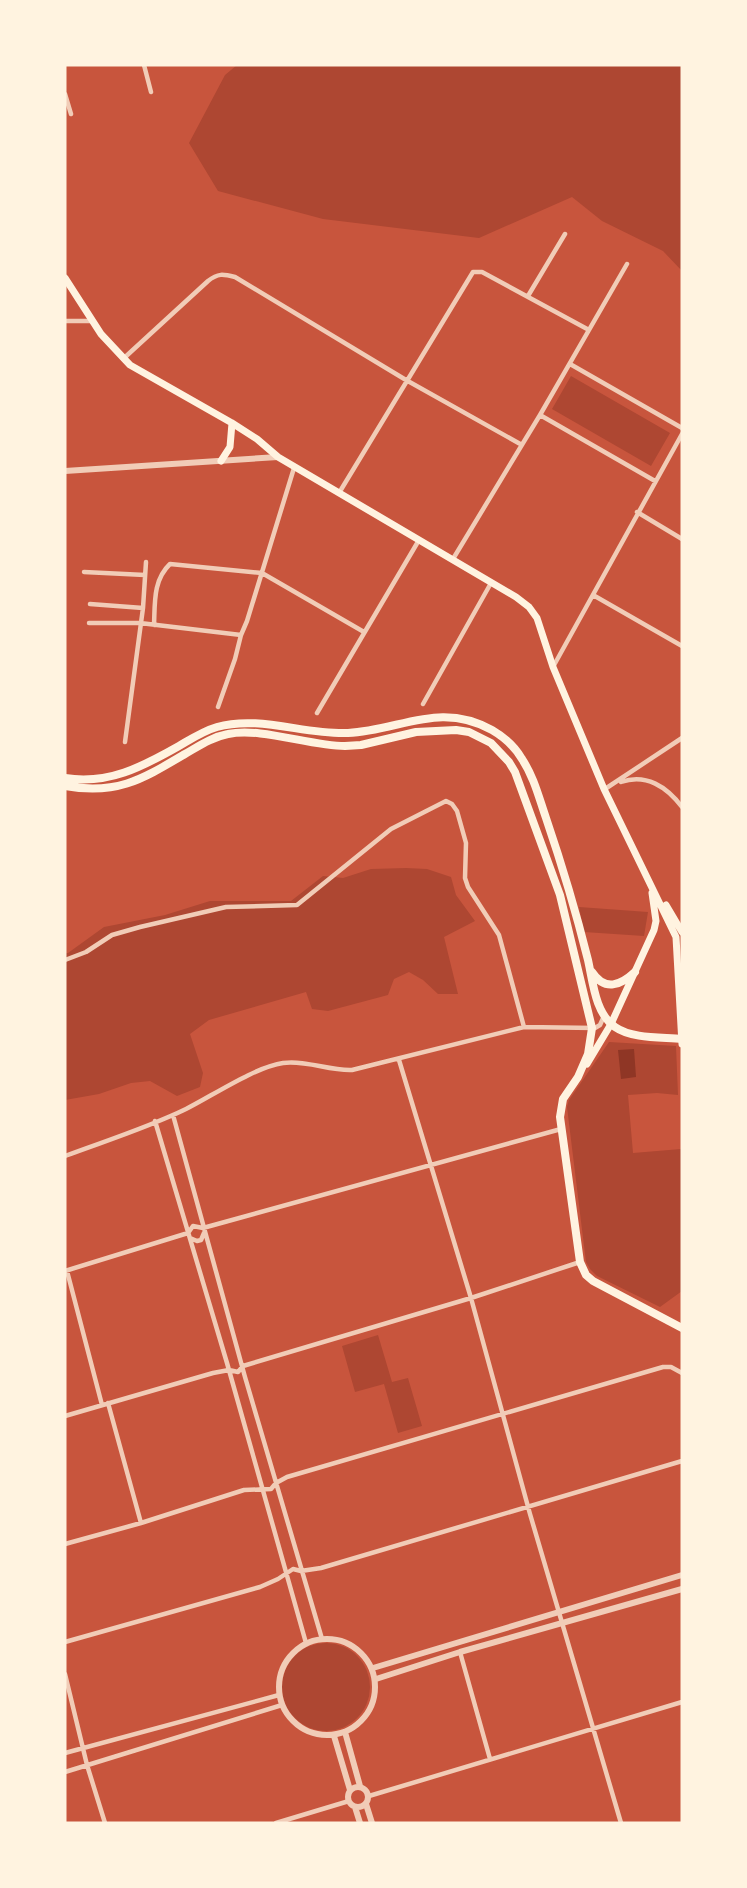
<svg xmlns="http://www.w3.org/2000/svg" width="747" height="1888" viewBox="0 0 747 1888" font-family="'Archivo Narrow',sans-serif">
  <rect width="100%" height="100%" fill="#c8553d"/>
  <path fill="#ae4732" d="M237,65H682V271L663,251L602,221L572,197L479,238L323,219L218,191L189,143L225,75Z
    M571,376L670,433L651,466L552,409Z
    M406,868L427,869L451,877L456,895L475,921L444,937L458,994H438L423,980L409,972L394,979L388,995L328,1011L312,1009L306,992L209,1020L190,1034L203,1073L200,1087L177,1096L150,1081L131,1083L99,1094L65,1100V953H68L104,927L165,915L210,901H291L323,876L343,878L371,869Z
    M579,907L648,912L644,936L584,932Z
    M609,1042L676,1046L678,1095L657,1093L628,1095L633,1153L681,1149L682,1291L660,1307L597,1276L590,1269L586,1262L567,1107L569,1100Z
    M378,1335L392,1382L408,1378L422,1426L398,1433L384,1384L355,1392L342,1346Z
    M282 1687a44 44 0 1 1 88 0a44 44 0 1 1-88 0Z"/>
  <path fill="#8f3625" d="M634,1049L636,1077L621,1079L618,1050Z"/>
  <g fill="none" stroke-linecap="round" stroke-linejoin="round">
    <path stroke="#f1ccb7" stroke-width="4.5" d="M144,65L151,92
      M65,94L71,114
      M528,296L565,234
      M65,321H92
      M123,359L208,281C218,273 223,274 235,277L406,380L522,445
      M570,364L682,428
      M540,415L655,481
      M339,493L473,272H482L589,330
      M637,512L682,539
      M453,559L540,415L627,264
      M84,572L145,575
      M593,595L682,646
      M90,604L143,608
      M89,623H140L241,635
      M154,625C155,603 153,580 170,564L262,573L364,632
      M553,667L682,434
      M423,704L491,583
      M218,707L235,659L241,635L247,621L294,468
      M317,713L419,540
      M125,742L143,608L146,562
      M621,782C646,773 667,787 682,807
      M605,789L682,738
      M65,960L86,952L112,935L140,927L226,907L297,905L391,829L446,801L452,804L457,811L466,843L465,878L468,887L499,935L524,1027
      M399,1060L471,1298L530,1514L621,1823
      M173,1115L245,1377L322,1639
      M155,1121L227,1363L306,1643
      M65,1156C105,1141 147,1128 186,1109C212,1096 255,1067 283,1063C307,1060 329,1071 352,1070L524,1027L595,1028L600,1025L604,1016
      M190,1238L197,1241L201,1240L204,1233
      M65,1271L188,1233L193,1226L203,1228L561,1129
      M67,1271L102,1405
      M108,1403L141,1523
      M65,1416L213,1373L229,1370L238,1372L243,1366L471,1298L580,1262
      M65,1544L141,1523L244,1490L271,1489L276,1483L287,1477L663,1367H671L682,1373
      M65,1642L260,1587L278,1579L293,1569L301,1571L321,1568L682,1461
      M460,1652L490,1759
      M65,1674L87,1765L105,1823
      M65,1753L279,1695
      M65,1772L282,1705
      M369,1796L682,1702
      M276,1823L349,1801"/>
    <path stroke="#f1ccb7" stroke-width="6" d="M65,471L278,457
      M279 1687a48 48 0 1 1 96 0a48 48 0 1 1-96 0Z
      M373,1668L682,1575
      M376,1679L460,1652L682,1589
      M345,1732L360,1786
      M334,1736L350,1790
      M348 1797a10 10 0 1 1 20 0a10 10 0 1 1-20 0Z
      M366,1804L372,1823
      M355,1807L360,1823"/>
    <path stroke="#fff3e0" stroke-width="7" d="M65,278L101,334L130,365L232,423L257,439L278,457L516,597L529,607L537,618L553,667L604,789L676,937L682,1044
      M221,461L230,447L232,423
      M666,905L682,932
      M587,1064L611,1024L654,930L656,921L652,893"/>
    <path stroke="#fff3e0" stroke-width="8" d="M65,778C108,785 142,767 179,746C191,739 203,731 217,727C259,715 305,735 348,733C401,730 440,701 492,730C504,737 515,747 522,759C534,777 539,798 546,818C562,865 576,912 588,960C593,982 595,1013 615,1027C632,1039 662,1037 682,1039
      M65,786C117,795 141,780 185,754C199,746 212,737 228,734C261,727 310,746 345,746L361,745L416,732L456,730L469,732L491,743L509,762L515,772L560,895L592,1028L588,1054L578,1077L563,1099L560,1117L580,1262L586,1275L593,1281L682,1328
      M592,972C605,992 621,985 635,972"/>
  </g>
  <rect width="747" height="1888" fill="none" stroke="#fff3e0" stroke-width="133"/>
</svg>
